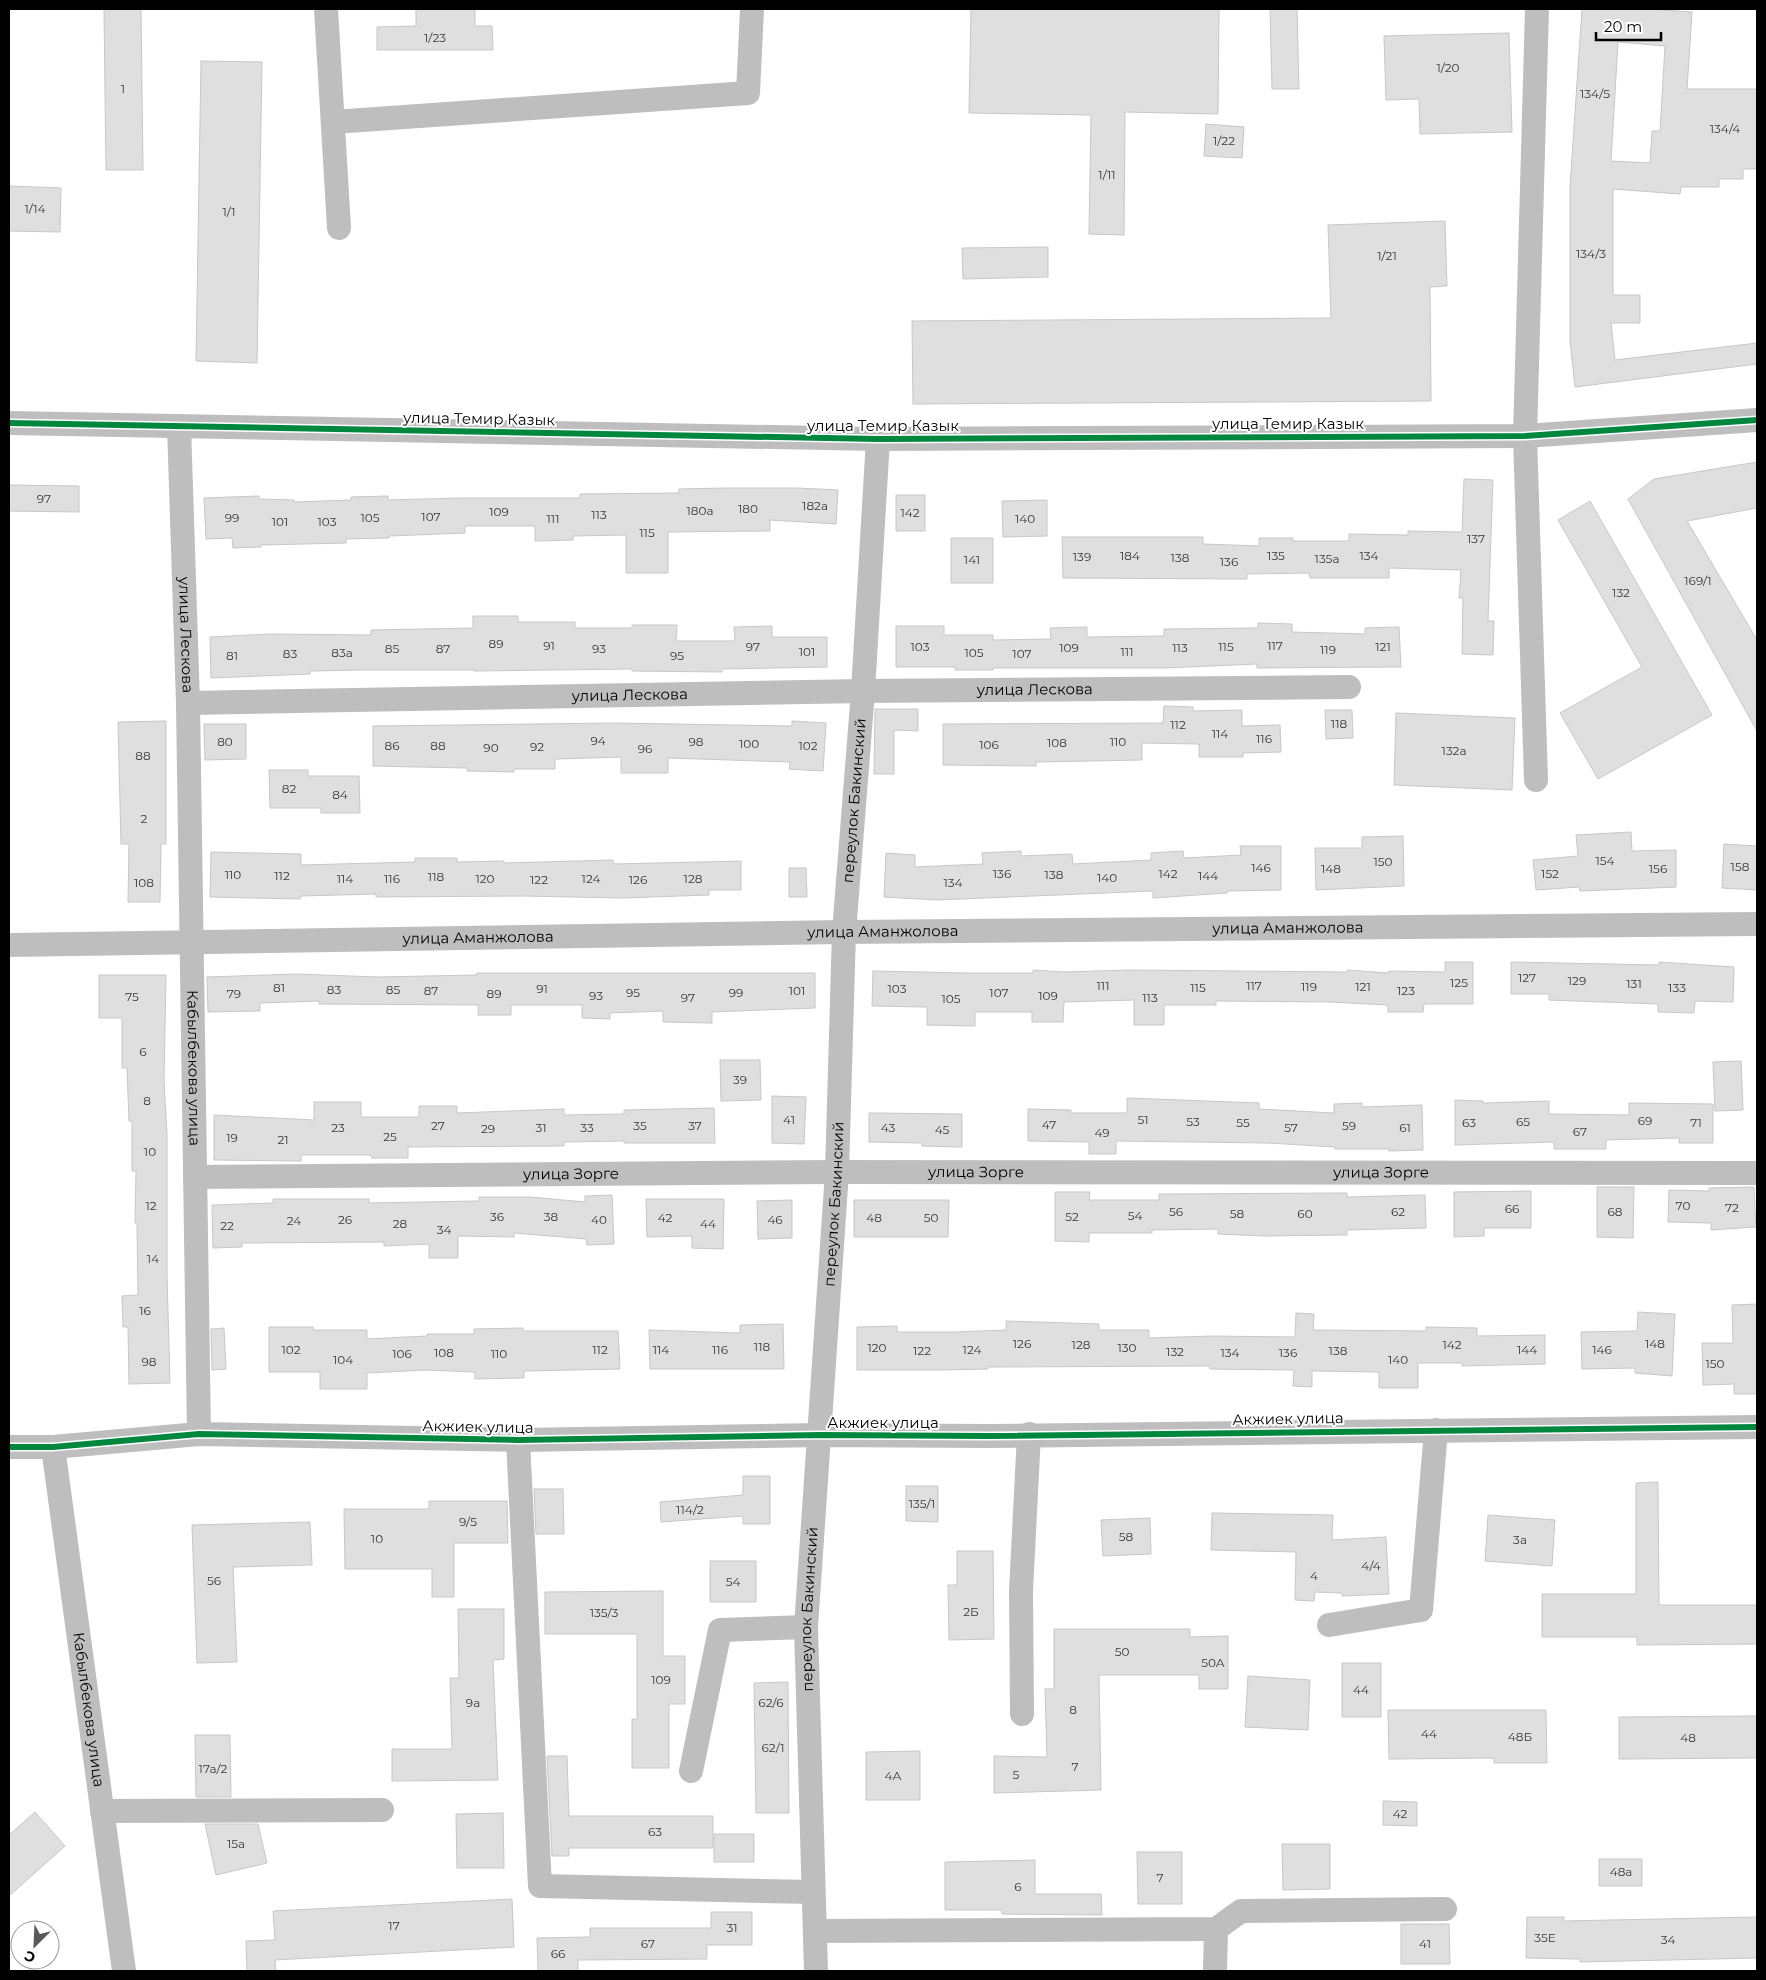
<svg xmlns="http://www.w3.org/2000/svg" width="1766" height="1980" viewBox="0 0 1766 1980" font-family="Montserrat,sans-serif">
  <rect width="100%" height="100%" fill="#fff"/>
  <path fill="#dfdfdf" stroke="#c7c7c7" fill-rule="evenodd" d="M104,9H141L143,170H106Z
    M416,9H475V26H492L493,50H377V27L416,26Z
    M971,9H1219L1218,114L1125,112L1124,235L1089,234L1091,115L969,113Z
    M1270,9H1297L1299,89H1272Z
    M1582,9H1648L1692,12L1687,89H1757V169H1743V179H1719V187H1681L1680,194L1613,189V295H1640V323H1611L1615,360L1757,343V364L1575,387L1570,341V187ZM1618,42L1665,46L1660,131H1652L1650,163L1611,161Z
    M1509,33L1512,132L1420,134L1419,99L1386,100L1384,36Z
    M201,61L262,62L257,363L196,361Z
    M1206,124L1244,127L1242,158L1204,156Z
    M9,186L61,188L60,232L9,231Z
    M1445,221L1447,286L1430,287L1431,401L913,404L912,321L1331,318L1328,225Z
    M1048,247V277L963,279L962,248Z
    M1757,462V508L1687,521L1757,640V731L1628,499L1654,479Z
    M1464,479L1493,480L1488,621H1494L1493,655L1462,654L1463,598H1459L1461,570L1389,568V578H1310L1309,573L1247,574V579L1063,578L1062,537H1203V544L1259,546V538H1293V541H1349V534L1408,535V531L1462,532Z
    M9,485L79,486V512L9,511Z
    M726,488H798L838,490L836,524L770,520V531L668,532V573H626V535L573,536V540L535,541V526H465V533L389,536V538L346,539V543L261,545V547L233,548L232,538L206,539L204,498L259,496V499L294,500V502L351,500V497L388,496V500L461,498H580V494L679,493V489Z
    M896,495H925V531H896Z
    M1047,500V536L1003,537L1002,501Z
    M1590,501L1712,715L1598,779L1560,713L1642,667L1558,520Z
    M951,538H993V583H951Z
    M473,616H518V622H575V628H632V625H677L676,641H735L734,627L772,626V637H827V667L722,669V672L632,671V669L474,671V670H360L310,671V674L211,678L210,637L270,634L371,635V630L473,628Z
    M1258,623L1292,624V632L1365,634V628L1399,627L1401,667L1257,668V664L1165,668H993V670H955V667H896V626H944V635H993V640L1051,639L1050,628L1087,627V637L1164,636V629L1258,628Z
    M1164,706L1193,707V711L1242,710V726L1280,725L1281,752L1243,753V757H1199V744L1142,743V760L1036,762V766L943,765V724L1163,723Z
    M875,709H918V731L894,730V774H874Z
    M1325,710H1352L1353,738L1326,739Z
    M1396,713L1515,718L1512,790L1394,785Z
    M166,721V844H161L160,902H128L129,844H121L118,722Z
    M792,721L826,723L823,771L789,769L790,762L668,758V773H621V757L555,759V769H514V772L467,771V768L373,766V726L614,723L792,726Z
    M204,724H246V759L205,760Z
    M269,770H308V776H359L360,813H321V808H270Z
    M1631,832L1632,851L1676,850V887L1580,891L1579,887L1536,890L1533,860L1578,856L1576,835Z
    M1403,836L1404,886L1316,890L1315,848H1362V837Z
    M1724,844L1757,846V890L1722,888Z
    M1240,846H1281V890L1227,891V893L1153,898V891L937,900L884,897L886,853L915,855V867L983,864L982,853L1021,851V856L1072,854L1073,864L1151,860V853L1183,851L1184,858L1241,855Z
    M211,852L301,854V865L415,862V858H457V862L504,861V863L613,860L614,864L741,861V890H709V895L622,898L524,896L376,897V894L301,896L300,899L210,897Z
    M789,868H806L807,897H789Z
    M1445,962H1473V1004H1424L1423,1012H1388V1005L1331,1002L1216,1001V1005H1164V1025H1134V1000L1064,1002L1063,1022H1032V1012H975V1026L927,1025V1007L872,1006L873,971L968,973H1033V970L1064,972L1129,970L1347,972V970L1389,973V971L1445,972Z
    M1511,962L1659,965V962L1734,967L1733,1002L1695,1001L1694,1013L1658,1012V1004L1549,1000V994H1511Z
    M477,973H815V1008L712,1012V1023L663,1022V1011L610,1013V1019L582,1018V1005H511V1015H478V1005L319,1004V1001L260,1003V1011L208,1012L207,977L296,974L378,977L477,975Z
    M99,975H166L164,1081L167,1136V1276L170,1383L129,1384L128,1327H123L122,1296L138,1295L137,1223H135L136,1171H132V1121H129L127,1068H122V1018H99Z
    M720,1060H760L761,1100L721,1101Z
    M1741,1061L1743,1110L1715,1111L1713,1062Z
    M772,1096L806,1097L804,1144L772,1143Z
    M1127,1098L1259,1103V1109L1334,1113V1104L1362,1103V1107L1422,1105L1423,1150L1389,1151V1149H1335V1147L1268,1143L1116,1141V1154H1089V1142L1028,1141V1109L1071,1110V1113H1127Z
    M1455,1100L1483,1101V1103L1549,1101V1114L1629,1115V1103L1713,1104V1143H1679V1138L1606,1140V1149H1554V1142L1455,1145Z
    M314,1102H361V1117H419V1106H457V1113L564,1109V1115L624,1114V1110L714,1108L715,1143H624V1141L564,1142V1146L408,1147V1158H372L371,1155H301V1161L214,1160V1115L314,1120Z
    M869,1113L962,1114V1147L922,1146V1143L869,1142Z
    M1597,1187H1634L1633,1238L1597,1237Z
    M1754,1187L1756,1227L1711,1230V1223L1668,1222L1669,1190L1709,1191V1188Z
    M1531,1191V1228H1484V1236L1454,1237V1192Z
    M1055,1192H1090L1089,1200H1159V1194L1347,1193V1197L1425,1195L1426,1228L1347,1230V1235L1264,1236L1218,1234V1229L1152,1230V1233H1089V1242L1055,1241Z
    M612,1195L614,1244L587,1245L586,1239L514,1233V1237L458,1236V1258H429V1244L384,1246V1242L242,1243V1247L213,1248L212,1205L273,1203V1199H369V1203L479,1201V1197H530L585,1202V1196Z
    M646,1199H724L723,1249L692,1248V1236L647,1237Z
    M792,1200V1238L758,1239L757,1201Z
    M854,1200H949L948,1237H854Z
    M1757,1304V1394H1734V1384L1703,1385L1702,1343H1733L1732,1305Z
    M1638,1312L1675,1314L1672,1376L1635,1373V1368L1582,1369L1581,1332L1637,1331Z
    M1296,1313L1314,1314L1313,1330L1426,1331V1327L1477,1328V1336L1545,1335V1364L1462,1366V1363H1418V1388H1379V1372L1312,1371V1387L1293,1386L1294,1370L1210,1369V1366L988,1367V1369L938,1370H857V1327L897,1326V1332H955L1006,1330V1321L1038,1322L1099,1324V1330H1149V1338L1211,1336L1295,1337Z
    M783,1324L784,1369H650L649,1330L740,1333V1325Z
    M269,1327H313V1330H367V1339L427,1336V1334H474V1329L523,1328V1331H618L620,1369L524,1371V1378L475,1379V1372L426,1370L367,1373V1389H320V1372H269Z
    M224,1328L226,1369L212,1370L211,1329Z
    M743,1476H770V1524H743V1516L661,1522L660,1502L743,1495Z
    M1658,1482L1659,1605H1757V1644L1637,1645V1637H1542V1594H1636V1483Z
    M906,1486H938V1522L906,1521Z
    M534,1489H563L564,1534H536Z
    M429,1501H507L508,1543H454V1597H432V1569H345L344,1509H429Z
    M1212,1513L1333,1515L1332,1540L1386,1537L1389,1594L1342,1596V1593L1315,1592L1314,1601L1295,1600L1296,1552L1211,1550Z
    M1488,1515L1555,1520L1552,1566L1485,1561Z
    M1150,1518L1151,1554L1103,1556L1101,1520Z
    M310,1522L312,1565L233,1567L237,1662L197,1663L192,1525Z
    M957,1551H993L994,1639L949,1640L948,1585H957Z
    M710,1561H756V1602H710Z
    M663,1591V1656H685V1704H669V1768H632V1719H637V1634H545V1592Z
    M458,1609H504V1659L493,1660L498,1780L392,1781V1749H452L450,1678H459Z
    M1054,1629H1190V1637L1228,1636V1689H1199V1675H1099L1101,1790L994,1793V1756L1047,1757L1045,1689H1054Z
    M1342,1663H1381V1717H1342Z
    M1248,1676L1310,1680L1308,1730L1245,1727Z
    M788,1682L789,1813H756L754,1683Z
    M1388,1710H1546L1547,1763H1494V1758L1389,1759Z
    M1757,1716V1758L1619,1759V1717Z
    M195,1735H230L231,1797H196Z
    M920,1751V1800H866V1752Z
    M547,1756H567L569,1816H713V1848H569V1856H552Z
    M1383,1801L1417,1802V1826L1383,1825Z
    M35,1812L65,1846L9,1896V1835Z
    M503,1813L504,1868H457L456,1814Z
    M205,1824H258L267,1863L216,1875Z
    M714,1834H754V1862H714Z
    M1282,1844H1330V1889L1283,1890Z
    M1137,1852H1182V1904H1138Z
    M1599,1859H1642V1886H1599Z
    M1035,1860V1894H1101L1102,1915L1002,1914V1910H945V1862Z
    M512,1899L514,1947L275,1960L276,1971H247L246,1941L275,1940L273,1911Z
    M711,1912H752V1945H707V1959L578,1960V1971H538L537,1938L590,1937V1928H711Z
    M1527,1917H1564V1921L1757,1917V1958L1580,1962V1959L1526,1958Z
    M1401,1924H1449L1450,1964H1401Z"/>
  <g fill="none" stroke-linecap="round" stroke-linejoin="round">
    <g stroke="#bebebe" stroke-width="24">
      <path d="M326,9L339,228"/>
      <path d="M333,122L748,93L752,9"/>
      <path d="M9,423L878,439L1525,436L1757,420"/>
      <path id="s1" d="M179,426L188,703L863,691L1349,687"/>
      <path id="s2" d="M188,703L199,1434"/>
      <path d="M1536,780L1525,436L1537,9"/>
      <path id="s3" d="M9,945L844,932L1757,924"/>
      <path id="s4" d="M195,1177L837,1172L1757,1173"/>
      <path d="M518,1440L540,1886L813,1892"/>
      <path d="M9,1447H53L199,1434L518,1440L820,1435L988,1436L1757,1427"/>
      <path id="s5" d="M53,1447L124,1971"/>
      <path d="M1329,1625L1421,1610L1436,1430"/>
      <path d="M1022,1714L1021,1591L1029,1434"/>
      <path d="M691,1771L720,1630L806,1627"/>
      <path d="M102,1811L382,1810"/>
      <path d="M815,1931L1216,1929L1241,1911L1445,1909"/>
      <path id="s6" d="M816,1971L806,1627L837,1172L844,932L863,691L878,439"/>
      <path d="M1215,1971L1216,1929"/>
    </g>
    <g stroke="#fff" stroke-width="9">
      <path id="cycleway" d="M9,423L878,439L1525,436L1757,420
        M9,1447H53L199,1434L518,1440L820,1435L988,1436L1757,1427"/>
    </g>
    <use href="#cycleway" stroke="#00873e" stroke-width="6"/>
  </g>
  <g text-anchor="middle" stroke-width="4" stroke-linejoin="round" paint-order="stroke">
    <g font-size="12" fill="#383838">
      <text x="435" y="42">1/23</text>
      <text x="1448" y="72">1/20</text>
      <text x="123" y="93">1</text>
      <text x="1595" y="98">134/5</text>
      <text x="1725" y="133">134/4</text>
      <text x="1224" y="145">1/22</text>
      <text x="1107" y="179">1/11</text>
      <text x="35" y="213">1/14</text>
      <text x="229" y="216">1/1</text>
      <text x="1591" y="258">134/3</text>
      <text x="1387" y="260">1/21</text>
      <text x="44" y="503">97</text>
      <text x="815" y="510">182а</text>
      <text x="748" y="513">180</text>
      <text x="700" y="515">180а</text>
      <text x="499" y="516">109</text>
      <text x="910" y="517">142</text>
      <text x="599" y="519">113</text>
      <text x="431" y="521">107</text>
      <text x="232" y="522">99</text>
      <text x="370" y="522">105</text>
      <text x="553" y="523">111</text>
      <text x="1025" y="523">140</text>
      <text x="280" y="526">101</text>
      <text x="327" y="526">103</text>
      <text x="647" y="537">115</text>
      <text x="1476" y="543">137</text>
      <text x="1130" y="560">184</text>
      <text x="1276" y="560">135</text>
      <text x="1369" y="560">134</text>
      <text x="1082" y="561">139</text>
      <text x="1180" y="562">138</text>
      <text x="1327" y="563">135а</text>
      <text x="972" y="564">141</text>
      <text x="1229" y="566">136</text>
      <text x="1698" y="585">169/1</text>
      <text x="1621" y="597">132</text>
      <text x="496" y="648">89</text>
      <text x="549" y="650">91</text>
      <text x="1275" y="650">117</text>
      <text x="753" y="651">97</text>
      <text x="920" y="651">103</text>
      <text x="1226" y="651">115</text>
      <text x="1383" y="651">121</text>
      <text x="1069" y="652">109</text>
      <text x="1180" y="652">113</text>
      <text x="392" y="653">85</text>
      <text x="443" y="653">87</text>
      <text x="599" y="653">93</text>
      <text x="1328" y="654">119</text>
      <text x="807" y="656">101</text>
      <text x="1127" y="656">111</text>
      <text x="342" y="657">83а</text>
      <text x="974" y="657">105</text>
      <text x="290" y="658">83</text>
      <text x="1022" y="658">107</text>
      <text x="232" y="660">81</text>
      <text x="677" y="660">95</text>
      <text x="1339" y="728">118</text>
      <text x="1178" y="729">112</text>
      <text x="1220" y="738">114</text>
      <text x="1264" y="743">116</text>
      <text x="598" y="745">94</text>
      <text x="225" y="746">80</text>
      <text x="696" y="746">98</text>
      <text x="1118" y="746">110</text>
      <text x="1057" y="747">108</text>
      <text x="749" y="748">100</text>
      <text x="989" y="749">106</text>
      <text x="392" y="750">86</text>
      <text x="438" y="750">88</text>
      <text x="808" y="750">102</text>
      <text x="537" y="751">92</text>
      <text x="491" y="752">90</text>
      <text x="645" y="753">96</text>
      <text x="1454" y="755">132а</text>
      <text x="143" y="760">88</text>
      <text x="289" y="793">82</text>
      <text x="340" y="799">84</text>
      <text x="144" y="823">2</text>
      <text x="1605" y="865">154</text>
      <text x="1383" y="866">150</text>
      <text x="1740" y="871">158</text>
      <text x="1261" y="872">146</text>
      <text x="1331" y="873">148</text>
      <text x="1658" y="873">156</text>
      <text x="1002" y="878">136</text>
      <text x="1168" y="878">142</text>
      <text x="1550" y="878">152</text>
      <text x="233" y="879">110</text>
      <text x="1054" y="879">138</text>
      <text x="282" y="880">112</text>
      <text x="1208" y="880">144</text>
      <text x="436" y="881">118</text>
      <text x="1107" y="882">140</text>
      <text x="345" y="883">114</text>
      <text x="392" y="883">116</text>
      <text x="485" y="883">120</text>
      <text x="591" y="883">124</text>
      <text x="693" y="883">128</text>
      <text x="539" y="884">122</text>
      <text x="638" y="884">126</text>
      <text x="144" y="887">108</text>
      <text x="953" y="887">134</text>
      <text x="1527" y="982">127</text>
      <text x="1577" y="985">129</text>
      <text x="1459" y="987">125</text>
      <text x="1634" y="988">131</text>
      <text x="1103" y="990">111</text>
      <text x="1254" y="990">117</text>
      <text x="1309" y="991">119</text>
      <text x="1363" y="991">121</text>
      <text x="279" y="992">81</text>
      <text x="1198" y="992">115</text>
      <text x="1677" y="992">133</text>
      <text x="542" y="993">91</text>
      <text x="897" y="993">103</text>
      <text x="334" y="994">83</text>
      <text x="393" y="994">85</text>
      <text x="431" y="995">87</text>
      <text x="797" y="995">101</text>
      <text x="1406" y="995">123</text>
      <text x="633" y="997">95</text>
      <text x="736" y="997">99</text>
      <text x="999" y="997">107</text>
      <text x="234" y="998">79</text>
      <text x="494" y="998">89</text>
      <text x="596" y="1000">93</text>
      <text x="1048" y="1000">109</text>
      <text x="132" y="1001">75</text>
      <text x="688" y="1002">97</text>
      <text x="1150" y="1002">113</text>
      <text x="951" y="1003">105</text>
      <text x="143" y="1056">6</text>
      <text x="740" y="1084">39</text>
      <text x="147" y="1105">8</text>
      <text x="789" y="1124">41</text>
      <text x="1143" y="1124">51</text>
      <text x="1645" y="1125">69</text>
      <text x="1193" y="1126">53</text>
      <text x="1523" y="1126">65</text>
      <text x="1243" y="1127">55</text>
      <text x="1469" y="1127">63</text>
      <text x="1696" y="1127">71</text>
      <text x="1049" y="1129">47</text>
      <text x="438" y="1130">27</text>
      <text x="640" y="1130">35</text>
      <text x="695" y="1130">37</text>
      <text x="1349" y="1130">59</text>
      <text x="338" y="1132">23</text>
      <text x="541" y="1132">31</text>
      <text x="587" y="1132">33</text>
      <text x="888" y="1132">43</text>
      <text x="1291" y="1132">57</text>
      <text x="1405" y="1132">61</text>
      <text x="488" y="1133">29</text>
      <text x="942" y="1134">45</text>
      <text x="1580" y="1136">67</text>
      <text x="1102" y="1137">49</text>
      <text x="390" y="1141">25</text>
      <text x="232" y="1142">19</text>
      <text x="283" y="1144">21</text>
      <text x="150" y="1156">10</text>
      <text x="151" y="1210">12</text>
      <text x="1683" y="1210">70</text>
      <text x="1732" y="1212">72</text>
      <text x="1512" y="1213">66</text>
      <text x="1176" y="1216">56</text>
      <text x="1398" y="1216">62</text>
      <text x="1615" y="1216">68</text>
      <text x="1237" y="1218">58</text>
      <text x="1305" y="1218">60</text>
      <text x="1135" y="1220">54</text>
      <text x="497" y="1221">36</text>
      <text x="551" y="1221">38</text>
      <text x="1072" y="1221">52</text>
      <text x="665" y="1222">42</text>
      <text x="874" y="1222">48</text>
      <text x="931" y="1222">50</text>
      <text x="345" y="1224">26</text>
      <text x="599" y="1224">40</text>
      <text x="775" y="1224">46</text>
      <text x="294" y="1225">24</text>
      <text x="400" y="1228">28</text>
      <text x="708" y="1228">44</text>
      <text x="227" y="1230">22</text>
      <text x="444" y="1234">34</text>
      <text x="153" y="1263">14</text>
      <text x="145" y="1315">16</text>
      <text x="1022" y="1348">126</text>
      <text x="1655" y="1348">148</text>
      <text x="1081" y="1349">128</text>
      <text x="1452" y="1349">142</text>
      <text x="762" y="1351">118</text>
      <text x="877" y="1352">120</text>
      <text x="1127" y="1352">130</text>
      <text x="291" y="1354">102</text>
      <text x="600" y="1354">112</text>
      <text x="661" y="1354">114</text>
      <text x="720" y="1354">116</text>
      <text x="972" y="1354">124</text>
      <text x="1527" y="1354">144</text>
      <text x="1602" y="1354">146</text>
      <text x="922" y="1355">122</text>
      <text x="1338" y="1355">138</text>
      <text x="1175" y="1356">132</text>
      <text x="444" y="1357">108</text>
      <text x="1230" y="1357">134</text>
      <text x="1288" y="1357">136</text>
      <text x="402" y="1358">106</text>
      <text x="499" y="1358">110</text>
      <text x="343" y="1364">104</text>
      <text x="1398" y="1364">140</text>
      <text x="149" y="1366">98</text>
      <text x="1715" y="1368">150</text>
      <text x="922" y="1508">135/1</text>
      <text x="690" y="1514">114/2</text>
      <text x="468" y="1526">9/5</text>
      <text x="1126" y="1541">58</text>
      <text x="377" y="1543">10</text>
      <text x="1520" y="1544">3а</text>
      <text x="1371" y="1570">4/4</text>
      <text x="1314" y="1580">4</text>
      <text x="214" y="1585">56</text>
      <text x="733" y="1586">54</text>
      <text x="971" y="1616">2Б</text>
      <text x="604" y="1617">135/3</text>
      <text x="1122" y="1656">50</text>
      <text x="1213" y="1667">50А</text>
      <text x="661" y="1684">109</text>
      <text x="1361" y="1694">44</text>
      <text x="473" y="1707">9а</text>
      <text x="771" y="1707">62/6</text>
      <text x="1073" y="1714">8</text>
      <text x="1429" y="1738">44</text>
      <text x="1520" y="1741">48Б</text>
      <text x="1688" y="1742">48</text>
      <text x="773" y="1752">62/1</text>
      <text x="1075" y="1771">7</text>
      <text x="213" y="1773">17а/2</text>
      <text x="1016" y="1779">5</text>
      <text x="893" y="1780">4А</text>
      <text x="1400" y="1818">42</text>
      <text x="655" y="1836">63</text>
      <text x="236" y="1848">15а</text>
      <text x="1621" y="1876">48а</text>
      <text x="1160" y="1882">7</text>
      <text x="1018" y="1891">6</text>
      <text x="394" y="1930">17</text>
      <text x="732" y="1932">31</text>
      <text x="1545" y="1942">35Е</text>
      <text x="1668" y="1944">34</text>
      <text x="648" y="1948">67</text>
      <text x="1425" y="1948">41</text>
      <text x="558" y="1958">66</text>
    </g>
    <g font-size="15" fill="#000" stroke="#fff">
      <text transform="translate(479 419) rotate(1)" y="5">улица Темир Казык</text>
      <text x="1288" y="429">улица Темир Казык</text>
      <text x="883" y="431">улица Темир Казык</text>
      <text dy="5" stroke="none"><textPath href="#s1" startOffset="209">улица Лескова</textPath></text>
      <text dy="5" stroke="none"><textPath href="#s1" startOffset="1124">улица Лескова</textPath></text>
      <text dy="5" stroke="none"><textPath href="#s1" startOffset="719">улица Лескова</textPath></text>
      <text dy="5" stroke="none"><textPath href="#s6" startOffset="1172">переулок Бакинский</textPath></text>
      <text dy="5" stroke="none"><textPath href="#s3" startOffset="1279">улица Аманжолова</textPath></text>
      <text dy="5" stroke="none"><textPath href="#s3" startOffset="874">улица Аманжолова</textPath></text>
      <text dy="5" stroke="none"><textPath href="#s3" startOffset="469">улица Аманжолова</textPath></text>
      <text dy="5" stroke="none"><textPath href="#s2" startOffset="365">Кабылбекова улица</textPath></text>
      <text dy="5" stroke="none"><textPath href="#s4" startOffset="781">улица Зорге</textPath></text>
      <text dy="5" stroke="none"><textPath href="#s4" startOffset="1186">улица Зорге</textPath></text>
      <text dy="5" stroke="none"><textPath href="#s4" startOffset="376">улица Зорге</textPath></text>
      <text dy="5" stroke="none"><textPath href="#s6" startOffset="768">переулок Бакинский</textPath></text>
      <text transform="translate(1288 1419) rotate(-1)" y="5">Акжиек улица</text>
      <text x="883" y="1428">Акжиек улица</text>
      <text transform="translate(478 1427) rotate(1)" y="5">Акжиек улица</text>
      <text dy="5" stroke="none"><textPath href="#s6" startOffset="362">переулок Бакинский</textPath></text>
      <text dy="5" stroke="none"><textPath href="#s5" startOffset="265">Кабылбекова улица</textPath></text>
    </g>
  </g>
  <rect width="1766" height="1980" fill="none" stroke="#000000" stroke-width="20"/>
  <g transform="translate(35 1945) rotate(204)"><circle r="24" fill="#ffffff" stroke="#999999"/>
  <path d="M0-4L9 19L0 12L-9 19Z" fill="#595959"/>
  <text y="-8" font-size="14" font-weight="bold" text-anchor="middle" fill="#000000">С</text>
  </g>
  <path d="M1596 32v8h65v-8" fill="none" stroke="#000000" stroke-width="2.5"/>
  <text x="1604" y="32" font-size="15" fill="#000000" stroke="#ffffff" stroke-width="4" paint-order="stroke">20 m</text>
</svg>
